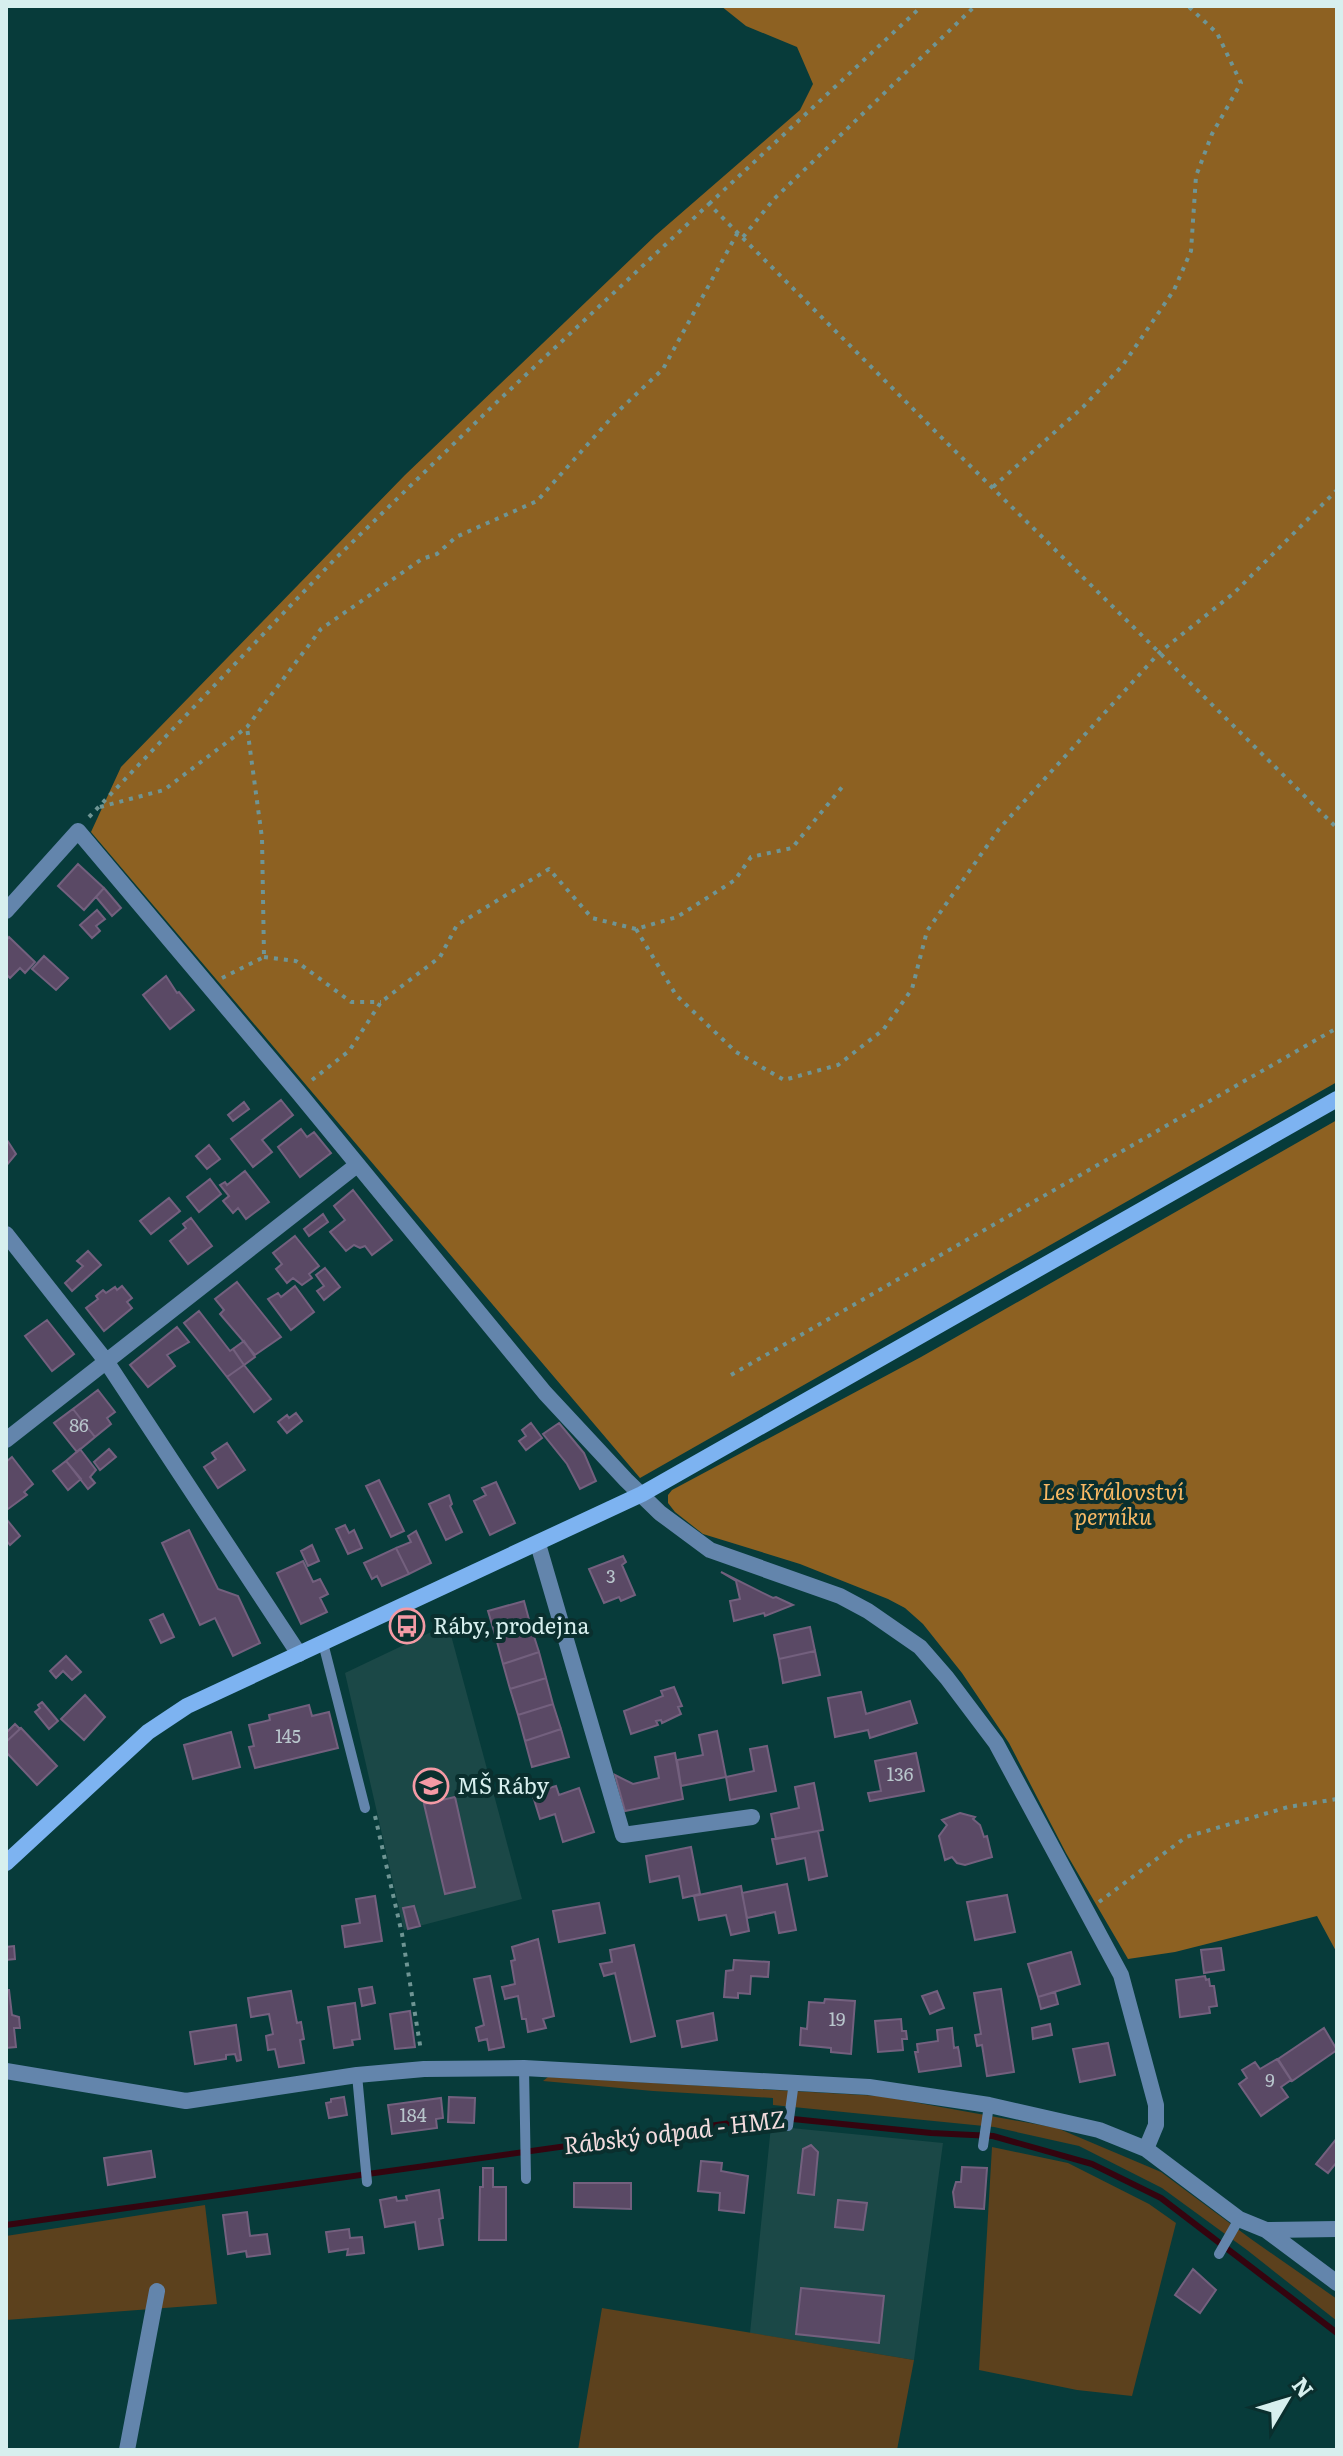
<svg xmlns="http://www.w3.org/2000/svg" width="1343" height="2456" viewBox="0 0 1343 2456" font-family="Literata,serif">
  <rect width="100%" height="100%" fill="#073b3a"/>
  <path fill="#1b4847" d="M448,1624L522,1899L404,1930L345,1673Z
    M771,2126L943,2143L914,2360L750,2333Z"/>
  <path fill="#5c411d" d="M548,2077L880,2096L1057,2128L1161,2172L1251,2239L1337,2299V2321L1247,2250L1162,2188L1079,2146L994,2127L773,2105V2098L653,2091L543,2081Z
    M992,2147L1068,2163L1149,2204L1176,2223L1132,2396L1077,2390L979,2370Z
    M205,2205L217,2304L6,2320V2236Z
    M602,2308L914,2360L897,2450H578Z"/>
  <path fill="#8d6122" d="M721,6H1337V1082L640,1478L91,832L121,767L405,475L656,235L800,110L813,84L797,47L746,26Z
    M1337,1120V1953L1317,1916L1175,1952L1128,1959L1066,1853L1009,1743L962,1673L923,1624L905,1608L888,1599L800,1564L703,1534L675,1512L668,1503V1495L672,1490L921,1357Z"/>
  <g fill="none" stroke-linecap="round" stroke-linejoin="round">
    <path stroke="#34040f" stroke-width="6" d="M6,2225L773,2117L931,2133L993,2136L1092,2164L1161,2198L1337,2333"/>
  </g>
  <path fill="#5a4965" stroke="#73607e" stroke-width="2" d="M78,864L104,888L84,910L58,886Z
    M104,888L121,908L112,916L96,897Z
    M97,910L105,919L96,926L100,931L92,938L80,925Z
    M9,937L35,962L25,973L20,968L10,978L6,974V941Z
    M44,956L68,978L56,990L32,969Z
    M166,976L177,993L179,992L194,1010L170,1029L143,995Z
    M281,1100L293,1115L262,1140L272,1152L253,1167L231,1139Z
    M244,1102L249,1109L233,1121L228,1115Z
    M301,1129L307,1137L314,1132L331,1153L300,1177L278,1147Z
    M7,1140L16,1154L6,1166V1141Z
    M209,1145L220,1159L207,1169L196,1156Z
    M245,1171L269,1202L246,1219L238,1208L233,1213L223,1201L229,1196L220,1185L225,1182L227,1185Z
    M210,1179L221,1194L199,1212L187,1197Z
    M353,1190L392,1240L372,1255L365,1246L360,1248L354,1245L346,1251L330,1232L345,1220L334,1206Z
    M169,1198L180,1211L151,1234L140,1221Z
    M323,1214L328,1222L309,1236L304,1229Z
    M191,1218L212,1246L188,1264L170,1241L186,1228L183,1224Z
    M295,1236L319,1266L309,1274L312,1278L302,1285L293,1278L287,1283L276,1269L282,1264L273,1253Z
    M88,1251L101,1265L72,1291L65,1283L83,1266L77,1261Z
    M325,1268L340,1287L324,1300L317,1291L324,1286L316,1275Z
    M237,1282L281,1337L255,1355L220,1314L224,1310L215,1299Z
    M122,1286L132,1298L127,1302L132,1308L104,1331L86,1308L98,1299L96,1296L103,1290L106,1293L115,1287L117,1290Z
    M295,1286L314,1312L291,1330L268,1299L278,1293L281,1297Z
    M199,1311L230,1351L233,1349L244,1365L227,1377L184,1323Z
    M47,1320L74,1354L52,1371L25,1336Z
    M177,1327L189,1342L167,1355L175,1366L148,1387L130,1365Z
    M244,1341L255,1357L244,1365L233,1349Z
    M244,1365L271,1399L254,1412L227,1377Z
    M98,1390L115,1412L107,1418L111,1424L95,1437L73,1409Z
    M73,1409L95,1437L77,1452L54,1423Z
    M296,1413L302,1421L287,1433L278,1422L287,1415L289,1418Z
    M531,1423L542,1438L526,1450L519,1441L526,1436L522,1430Z
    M559,1423L584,1453L596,1481L580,1489L567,1464L543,1434Z
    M227,1443L245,1470L218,1488L204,1467L216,1459L212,1453Z
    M80,1449L96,1470L90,1477L95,1483L88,1489L66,1461Z
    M109,1449L116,1457L100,1470L94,1462Z
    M12,1457L33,1484L24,1492L27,1495L8,1509L6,1507V1462Z
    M66,1461L81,1479L68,1490L53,1471Z
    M379,1480L404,1531L391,1537L366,1486Z
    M496,1482L515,1523L490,1535L474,1501L486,1495L482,1488Z
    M449,1495L452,1504L450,1506L462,1532L446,1540L429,1504Z
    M8,1521L20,1536L10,1545L6,1540V1523Z
    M345,1525L349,1533L354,1530L362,1548L348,1554L336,1529Z
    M189,1530L218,1589L238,1596L260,1643L233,1656L215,1618L200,1625L162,1543Z
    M416,1531L431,1563L409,1574L396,1548L411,1542L408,1536Z
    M312,1545L319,1561L308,1566L301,1551Z
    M396,1548L409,1574L382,1586L377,1576L372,1579L364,1563Z
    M623,1556L626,1562L622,1565L635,1595L621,1601L619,1597L604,1603L589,1569Z
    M303,1561L313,1582L320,1579L328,1594L320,1598L327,1612L301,1624L277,1573Z
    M721,1572L773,1598L776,1597L793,1605L765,1616L764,1613L734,1621L730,1601L740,1599L736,1581Z
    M524,1601L531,1627L496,1638L488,1611Z
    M163,1614L174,1637L161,1643L150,1620Z
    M531,1627L539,1652L503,1664L496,1638Z
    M810,1627L815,1651L779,1659L774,1635Z
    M815,1651L820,1675L783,1683L779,1659Z
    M539,1652L546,1678L510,1689L503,1664Z
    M66,1656L81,1672L72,1680L63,1671L56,1678L50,1671Z
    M546,1678L553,1704L518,1715L510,1689Z
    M674,1687L682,1706L678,1707L681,1714L662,1723L661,1720L656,1721L658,1725L631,1734L624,1711L663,1696L661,1691Z
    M861,1692L866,1714L910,1701L917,1723L870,1738L868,1730L835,1737L828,1698Z
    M85,1695L105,1717L84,1740L61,1719Z
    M42,1702L58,1721L49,1729L35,1712L40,1708L38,1705Z
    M553,1704L561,1729L525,1741L518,1715Z
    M309,1705L312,1716L329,1712L338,1748L255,1768L249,1747L254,1746L249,1725L270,1720L269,1715Z
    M15,1724L20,1729L6,1742V1733Z
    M21,1728L57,1766L37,1785L6,1752V1742Z
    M561,1729L569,1757L532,1767L525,1741Z
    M717,1731L726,1777L681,1786L677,1760L703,1755L699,1735Z
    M231,1732L240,1767L193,1779L184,1745Z
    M767,1746L776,1791L730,1800L726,1777L754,1771L750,1749Z
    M675,1753L683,1799L625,1811L615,1775L633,1784L659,1778L655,1757Z
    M916,1753L924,1791L870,1801L868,1793L881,1791L875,1761Z
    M814,1783L823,1830L776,1839L771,1814L799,1808L795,1787Z
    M556,1786L559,1795L579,1788L594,1832L563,1842L555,1814L540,1819L532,1793Z
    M455,1797L475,1887L445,1894L424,1804Z
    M960,1813L975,1817L973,1819L980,1825L984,1837L987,1836L992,1857L965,1865L957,1863L952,1857L945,1860L939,1836L947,1825L942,1820Z
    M818,1831L827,1876L809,1880L805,1858L777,1864L772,1839Z
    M691,1847L700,1894L683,1898L679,1876L650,1882L646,1856Z
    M787,1884L796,1930L779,1933L775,1912L747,1918L742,1893Z
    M741,1886L749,1931L731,1935L726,1915L699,1920L694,1896Z
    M1007,1895L1015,1932L975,1940L967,1902Z
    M375,1896L382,1941L345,1947L342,1926L360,1923L356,1899Z
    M599,1903L605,1933L559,1942L553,1911Z
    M414,1906L420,1926L408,1929L403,1908Z
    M538,1939L554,2016L543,2019L546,2028L528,2032L526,2019H522L518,1996L505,1999L502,1987L515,1984L511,1961L515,1960L512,1947Z
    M634,1945L655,2036L631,2042L615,1973L604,1976L600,1964L612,1962L610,1950Z
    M14,1946L15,1959L6,1960V1947Z
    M1221,1948L1224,1970L1204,1973L1201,1950Z
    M1071,1952L1080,1984L1038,1997L1028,1964Z
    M734,1960L769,1962L768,1977L751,1976L750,1994L738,1993V1998L724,1997L726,1971L733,1970Z
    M490,1976L504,2047L489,2050L487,2039L479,2041L476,2028L484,2025L474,1979Z
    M1205,1976L1206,1980L1209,1979L1210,1986H1214L1217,2006L1209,2007L1210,2013L1180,2017L1176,1980Z
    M372,1987L375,2003L362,2006L359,1989Z
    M1001,1989L1014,2072L987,2076L982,2045L977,2046L975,2035L981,2034L974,1993Z
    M6,1990H9L12,2015L19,2017L20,2028H14L16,2047L6,2048Z
    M291,1991L297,2023L301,2022L304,2039L300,2040L304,2063L279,2067L275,2049L268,2050L266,2036L273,2034L269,2014L251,2017L248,1998Z
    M937,1991L944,2008L930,2014L922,1996Z
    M1055,1992L1058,2004L1041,2009L1038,1997Z
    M825,1999L855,2001L851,2054L831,2052V2048L800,2045L801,2028L807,2029L809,2002L824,2003Z
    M355,2003L360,2039L352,2040L353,2045L334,2048L328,2007Z
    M410,2011L415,2047L395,2049L390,2014Z
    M713,2013L717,2040L682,2047L677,2021Z
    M901,2019L902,2031H906L907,2039H902L903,2050L878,2052L875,2021Z
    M1050,2024L1052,2035L1033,2039L1032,2028Z
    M236,2025L241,2060L237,2061L235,2054L226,2055V2059L195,2064L190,2032Z
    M952,2028L954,2048L958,2047L959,2052L961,2066L919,2072L915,2052H918L917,2044L938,2041L937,2030Z
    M1324,2028L1337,2050L1292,2081L1278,2059Z
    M1108,2043L1115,2075L1080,2082L1073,2049Z
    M1277,2059L1291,2080L1281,2087L1288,2097L1261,2116L1239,2084L1247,2078L1242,2070L1255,2062L1260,2069Z
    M344,2097L347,2115L329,2118L326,2103L331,2102V2099Z
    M449,2097L475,2098L474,2123L448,2122Z
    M441,2098L443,2118L436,2119L437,2128L392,2134L388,2105Z
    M1337,2138V2162L1328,2173L1316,2164Z
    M811,2145L818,2152L814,2195L798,2193L803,2149Z
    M151,2151L155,2177L108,2185L104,2158Z
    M701,2161L722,2163L721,2171L748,2176L744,2213L719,2210L720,2193L698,2191Z
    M962,2167L987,2168L984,2209L955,2207L953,2192L956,2182H961Z
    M483,2168H493V2187H506V2240H479L480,2187H483Z
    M574,2183H631V2209L574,2207Z
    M439,2190L443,2218L439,2219L443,2245L419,2249L415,2222L385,2227L380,2200L396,2197L397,2201L407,2200L406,2196Z
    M838,2200L867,2203L863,2230L835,2227Z
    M247,2212L250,2236L267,2234L270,2254L247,2257L246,2251L228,2254L223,2215Z
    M349,2229L350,2238L362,2237L364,2253L347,2255L348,2249L329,2252L326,2232Z
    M1193,2269L1216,2290L1200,2313L1175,2295Z
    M801,2288L884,2296L879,2343L796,2334Z"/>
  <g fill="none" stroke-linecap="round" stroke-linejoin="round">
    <path stroke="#6f9594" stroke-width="4" stroke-dasharray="4 6" stroke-linecap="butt" d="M709,204L922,6
      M743,237L774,199L975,6
      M993,487L1083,407L1123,365L1174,290L1191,251L1196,176L1212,134L1241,83L1217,33L1188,6
      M100,807L164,790L247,727L321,629L422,559L437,554L456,537L537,501L613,416L663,369L738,232
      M89,817L335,559L500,399L709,204L947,443L1337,828
      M636,929L676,995L736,1052L784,1080L838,1065L883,1030L912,989L927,931L999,829L1160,652L1234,593L1337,490
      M264,957L296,961L351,1002H381
      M222,978L264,957L262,838L247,727
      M312,1080L349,1051L381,1002L440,957L457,925L549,869L592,918L636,929L677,917L735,880L751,857L792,848L843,786
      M731,1375L1337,1028
      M375,1816L402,1934L421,2051
      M1099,1902L1186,1837L1288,1807L1337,1799"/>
    <path stroke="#6385ac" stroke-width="10" d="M323,1643L365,1808
      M524,2068L526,2179
      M357,2075L367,2182
      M788,2126L794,2082
      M983,2146L989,2105
      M1219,2254L1239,2219"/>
    <path stroke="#6385ac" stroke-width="16" d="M6,911L78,831L298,1092L545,1393L626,1480L660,1513L710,1550L840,1596L868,1611L920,1647L947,1678L996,1743L1121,1975L1156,2105V2125L1146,2149
      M6,1234L106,1361L299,1654
      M6,1440L357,1165
      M538,1544L623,1835L752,1817
      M6,2071L186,2101L357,2075L424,2069L524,2068L869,2087L989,2105L1099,2130L1146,2149L1239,2219L1266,2230L1337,2283
      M1266,2230L1337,2229
      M127,2450L157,2291"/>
    <path stroke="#7db3f1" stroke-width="16" d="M6,1863L148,1732L187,1706L642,1494L1337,1099"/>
  </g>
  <defs>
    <g id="bus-ring" transform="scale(1.8)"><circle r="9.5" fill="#0a2f2e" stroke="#f49aa5" stroke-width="1.5"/><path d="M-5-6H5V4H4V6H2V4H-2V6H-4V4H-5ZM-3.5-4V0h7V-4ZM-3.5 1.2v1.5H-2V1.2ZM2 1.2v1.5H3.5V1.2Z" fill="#f49aa5"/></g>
    <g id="school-ring" transform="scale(1.8)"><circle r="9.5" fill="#0a2f2e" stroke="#f49aa5" stroke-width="1.5"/><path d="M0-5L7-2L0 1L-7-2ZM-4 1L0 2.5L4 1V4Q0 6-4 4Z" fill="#f49aa5"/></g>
  </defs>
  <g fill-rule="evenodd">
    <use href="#bus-ring" x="407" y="1626"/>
    <use href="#school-ring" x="431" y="1786"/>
  </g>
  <g text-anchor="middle" stroke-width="8" stroke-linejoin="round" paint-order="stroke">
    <g font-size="18" fill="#b8c6cc">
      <text x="79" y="1432">86</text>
      <text x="611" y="1583">3</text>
      <text x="288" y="1743">145</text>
      <text x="900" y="1781">136</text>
      <text x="837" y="2026">19</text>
      <text x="1270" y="2087">9</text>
      <text x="413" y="2122">184</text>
    </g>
    <g font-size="22" font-style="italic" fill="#f9b964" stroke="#0a2f2e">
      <text x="1113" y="1500">Les Království<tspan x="1113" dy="25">perníku</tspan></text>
    </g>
    <g font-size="22" fill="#d7efee" stroke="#0a2f2e" text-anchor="start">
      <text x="433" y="1634">Ráby, prodejna</text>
      <text x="457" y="1794">MŠ Ráby</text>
    </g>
    <g font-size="24" font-style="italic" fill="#f3dcde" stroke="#0a2f2e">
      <text transform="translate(674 2133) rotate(-7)" y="8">Rábský odpad - HMZ</text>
    </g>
  </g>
  <rect width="1343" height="2456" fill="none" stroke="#d7efee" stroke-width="16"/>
  <g transform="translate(1287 2400) rotate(52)" stroke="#0a2f2e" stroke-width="6" paint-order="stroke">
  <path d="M0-6L14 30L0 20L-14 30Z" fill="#d7efee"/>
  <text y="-12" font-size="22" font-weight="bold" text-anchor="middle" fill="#d7efee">N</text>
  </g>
</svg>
